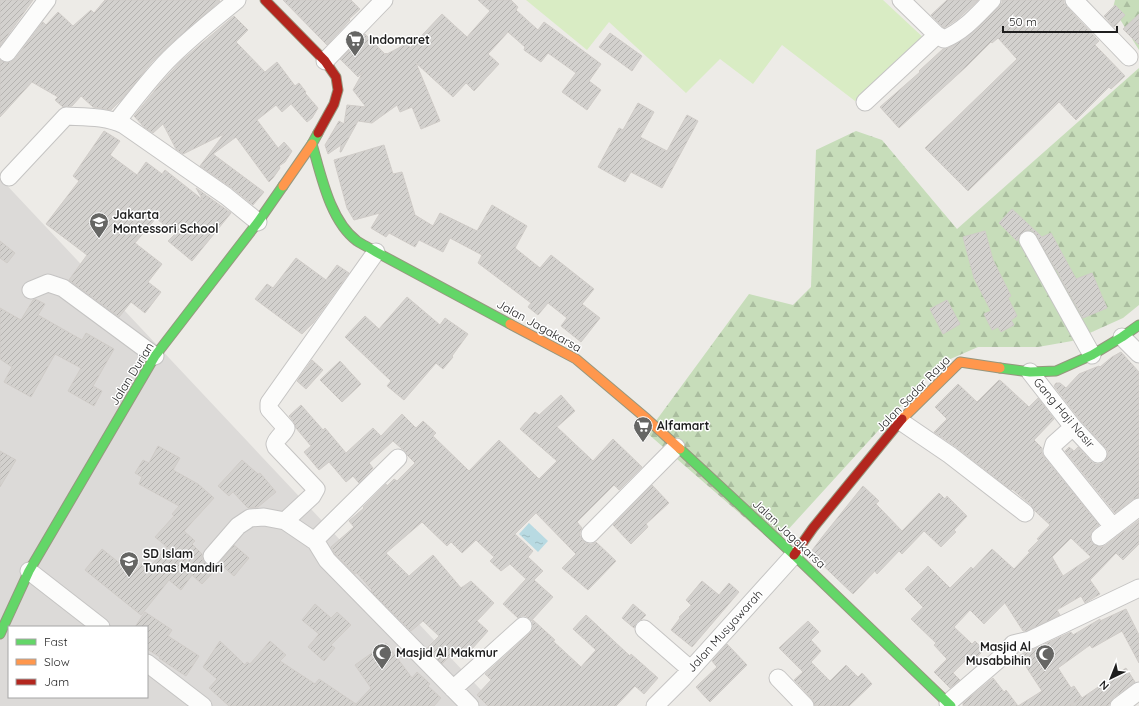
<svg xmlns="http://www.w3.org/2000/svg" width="1139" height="706" viewBox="0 0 1139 706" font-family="Quicksand,sans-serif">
  <defs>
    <pattern id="forest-firs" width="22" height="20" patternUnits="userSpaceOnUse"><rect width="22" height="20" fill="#c7ddba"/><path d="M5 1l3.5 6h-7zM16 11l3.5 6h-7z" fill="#aabd9f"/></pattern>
    <pattern id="water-ripples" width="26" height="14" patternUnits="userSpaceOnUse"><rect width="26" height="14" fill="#b8dae2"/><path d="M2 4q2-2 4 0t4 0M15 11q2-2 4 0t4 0" fill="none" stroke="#9ebbc1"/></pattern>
    <pattern id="building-hatch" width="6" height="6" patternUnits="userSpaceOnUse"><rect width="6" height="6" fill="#d3d1ce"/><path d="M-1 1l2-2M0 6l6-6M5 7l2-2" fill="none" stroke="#b5b3b0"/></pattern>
  </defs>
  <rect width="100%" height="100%" fill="#edebe7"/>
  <path fill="#dcdad8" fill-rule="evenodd" d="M0,178L496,706H0ZM9,627H147V697H9Z"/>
  <path fill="#d9ecc4" d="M526,0H883L927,41L855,101L782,45L753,84L720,59L686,93L609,22L587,50Z"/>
  <path fill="url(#forest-firs)" d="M1115,0H1139V50L1113,8Z
    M1139,68V305L1123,318L1072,341L1038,347H978L939,364L775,544L647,433L749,294L793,305L811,287L816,150L856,131L882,140L957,229Z"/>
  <path fill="url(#water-ripples)" d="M529,523L548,541L538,552L519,534Z"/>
  <path fill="url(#building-hatch)" stroke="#d0ccc8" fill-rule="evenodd" d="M0,0H33L0,46Z
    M105,0H218L220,1L167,47L152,62L121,100L111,110L93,107L81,96L72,106L63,107L55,100L58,97L32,82L0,117V60L6,63L11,62L15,59L43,22L46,25L58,12L73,26L91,10L94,13Z
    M283,0H351L360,9L349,19L350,20L327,45Z
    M478,0H511L518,7L516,10L538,30L544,22L601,64L589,81L601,90L587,110L562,92L576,73L548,53L541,62L524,50L525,47L508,32L488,54L499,64L474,91L466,83L453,97L416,63L440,121L421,129L412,107L400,112L397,105L372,123L358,121L341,152H340L341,145L328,154L325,145L339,121L344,124L347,105L366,107L353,90L363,72L358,77L340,59L365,34L385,54L386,53L387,54L408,43L410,48L442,14L467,37L490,11Z
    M947,0H978L958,19L944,28L931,15Z
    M1002,0H1064V3L1067,7L1099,41L1095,45L1125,76L1111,89L1109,87L1076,120L1059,102L968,191L925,148L1017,59L998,38L992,43L991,42L967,66L899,128L880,107L920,72L919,71L943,49L948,48L956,44L977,29L999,7L1002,3Z
    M1115,5L1125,15L1114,27L1104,16Z
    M1139,14V45L1123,29Z
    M234,16L248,30L236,42L265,72L277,62L295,86L299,83L306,92L305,93L318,108L312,118L307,122L291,104L282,112L276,105L257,120L278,148L284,142L292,151L285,162L279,166L280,168L273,178L269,182L236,137L213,154L264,192L253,205L232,188L200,166L224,134L183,154L176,149L163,124L153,133L144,127L134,116L161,83L181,61Z
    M610,33L642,56L632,71L599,47Z
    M638,103L654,112L640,137L667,151L687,115L698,121L662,188L631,172L625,182L598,167L619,128L623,130Z
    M104,131L120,141L110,155L137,175L146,162L162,174L165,170L203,200L196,188L231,213L192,261L168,241L175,234L156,218L135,243L162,264L148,282L161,292L145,313L131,302L119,317L69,280L87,255L46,224L79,181L73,176Z
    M384,145L393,174L402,172L415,215L433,226L440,213L477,231L492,205L527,226L515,248L540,268L551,255L594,289L582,304L600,318L581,342L561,326L567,318L548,303L538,315L528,307L531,303L478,263L482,255L450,238L443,252L419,240L415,247L389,233L386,237L371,228L380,213L354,220L347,208L334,160Z
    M1012,209L1042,237L1051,233L1076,279L1092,273L1107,308L1083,318L1062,281L1057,270H1056L1036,235L1033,231L1029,230L1024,231L1020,235L1017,241L999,223Z
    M985,231L993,260L1011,296L1008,298L1017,316L1011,320L1014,325L1001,332L998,327L992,330L984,314L991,311L974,278L963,237Z
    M0,241L15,253L7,263L0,258Z
    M296,258L326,280L337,265L349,273L313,323L302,334L255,299L267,284L273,288Z
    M407,297L440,325L445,318L468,334L452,356L453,357L443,369L436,363L404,400L387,386L391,381L345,337L365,316L379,329Z
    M35,299L45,304L38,315L82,340L86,333L114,349L93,386L102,391L94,406L68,391L81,368L55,354L31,397L4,382L12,367L0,359V308L21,320L33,300Z
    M947,300L960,324L943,334L930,309Z
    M1121,352L1139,372V497L1133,499L1115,513L1065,451L1069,447L1074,451L1078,447L1091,461L1095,464H1100L1104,462L1107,457L1108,451L1105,447L1081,421L1054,386L1056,383H1060L1066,388L1079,374L1099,366L1100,367L1112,357Z
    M312,360L323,370L306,389L297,381Z
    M340,361L361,384L342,402L320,380Z
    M999,380L1001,381L1029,407L1038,398L1054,419L1034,440L1042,448V453L1044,457L1099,525L1094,529L1091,534L1090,539L1092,543L1097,546L1102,547L1106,545L1139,520V544L1123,560L1116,553L1090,580L1100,594L1085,603L1081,596L1057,610L1060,615L1027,631H1023L1005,603L984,624L970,610L954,627L972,644L975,641L984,650L975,659L971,655L953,673L960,680L950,688L934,672L947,659L934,645L936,643L911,619L923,607L905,589L928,566L950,588L971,567L973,569L992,549L1014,569L1030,552L1028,551L1039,540L1037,539L1050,525L1034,510L1031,505L1012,489L1011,490L956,447L934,432L947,419L935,407L958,384L977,402ZM1071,538L1091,557L1063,576L1052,557Z
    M561,395L575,411L557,427L593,461L613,439L642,467L619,490L614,485L577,522L582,528L580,532V536L583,541L588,544H592L596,542L616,561L588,590L562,568L576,554L536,513L515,534L533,551L528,557L543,571L534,580L553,597L531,621L526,616H521L518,618L503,604L526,579L510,564L501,571L490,561L494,557L476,540L462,553L451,542L447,546L422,522L386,553L409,576L433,555L461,588L471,581L494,603L477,621L488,631L463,659L455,651L442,664L427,648L439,636L423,621L411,631L371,591L372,590L357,573L355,574L335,554L331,547L354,527L349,521L364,508L363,507L386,484L387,486L394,479L397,481L415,463L407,455L405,451L401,448L393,441L369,463L373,468L359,483L353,476L346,482L329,462L319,470L304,452L311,446L296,428L294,422L289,416L301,405L323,430L325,428L346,453L373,428L381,436L402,414L416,428L423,421L436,433L433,436L469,471L499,440L539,479L557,461L520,429L535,412L539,415Z
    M158,446L180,458L173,470L198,484L214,498L184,531L195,541L192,544L202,554V559L205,563L210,566H214L217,568L202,584L192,575L181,590L169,580L141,615L85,570L102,549L133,574L143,562L149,568L167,547L155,537L174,516L172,514L179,506L139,484L142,477L135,473L143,460L149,463Z
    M0,451L16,460L0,487Z
    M242,460L258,474L260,473L276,492L258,507L248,508L233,492L229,496L218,486Z
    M652,485L669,503L646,524L648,527L631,544L613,525Z
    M863,486L879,501L876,504L902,531L939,493L945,499L947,496L967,516L954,530L956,532L941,547L924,531L902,554L899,551L877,574L875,571L853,594L810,553L823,536Z
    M234,545L249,558L234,576L219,563Z
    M702,581L719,595L729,583L739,592L692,647L671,630L680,618L679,617L691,605L686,600Z
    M315,604L331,618L337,612L351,625L331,645L335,648L324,661L308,647L319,634L302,620Z
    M633,604L646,615L642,619L636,623L634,628L622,618Z
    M1126,609L1139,635V663L1122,631L1092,648L1090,645L1058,668L1071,688L1074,686L1082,698L1126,668L1135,682L1113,698L1108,706H1069L1080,699L1068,706H1018L1042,691L1019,656L1027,651L1034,649L1071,632L1073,635L1100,619V621Z
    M145,612L172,630L168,636L199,656L186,676L159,658L160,657L147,649V627H135Z
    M586,615L630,656L631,654L658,678L644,694L635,686L616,706H488L477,695L491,680L485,674L530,633L533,629L532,622L533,620L555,640L553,641L581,667L596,650L573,629Z
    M808,621L819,632L811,640L821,651L811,662L830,681L846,665L858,677L862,673L872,684L849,706H815L812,699L794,680L803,672L779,648Z
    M220,641L245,665L247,662L250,664L270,641L286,655L280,661L315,684L319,679L356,704L371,688L355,665L386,643L412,678L417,672L430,684L428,686L441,698L434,706H229L209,688L217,679L203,667Z
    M727,644L747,665L710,702L696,687L717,667L712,661Z
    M993,678L1004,692L1006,690L1018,706H963V703Z"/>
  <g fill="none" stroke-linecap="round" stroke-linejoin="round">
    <g stroke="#c5c4c3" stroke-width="19">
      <path id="street" d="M901,0L937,35L944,39C964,31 978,14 992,0
        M1074,0L1129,57
        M7,53L47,0
        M325,61L384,0
        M865,102L937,35
        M117,121C133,101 148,81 166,62C187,40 213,20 237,0
        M9,177L66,116C85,117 106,116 124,125L226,196L258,222
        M1028,240L1092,355
        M31,290L48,283L63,288L155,356
        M1122,337L1139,354
        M1030,372L1073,427L1098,454
        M900,421L950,455L1025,513
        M1073,427L1054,444L1052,451L1113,527
        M398,458L318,537L316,542L327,560L470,706
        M285,521L312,496L316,489L276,447L275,444C277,437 284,434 286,428L269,409V403L376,252
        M590,534L676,447
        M1100,537L1139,507
        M212,556L238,526L250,518L264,517L285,521L316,542
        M29,571L101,627
        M644,629L690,669
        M147,663L203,706
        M778,678L805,706
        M453,689L523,626
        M948,703L1005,654L1013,644L1030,640L1139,588
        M655,706L683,678L794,555
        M1119,706L1139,691"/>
    </g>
    <g stroke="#96977e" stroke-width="11">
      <path id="fast" d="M318,133L312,144C321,175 330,221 357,241C363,245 370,248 376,252L510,324
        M1000,368L1030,372L1056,371L1092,355L1122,337L1139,325
        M680,449L794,555L951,706
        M0,634L29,571L155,356L258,222L283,186"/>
    </g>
    <g stroke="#96977e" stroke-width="11">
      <path id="slow" d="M283,186L312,144
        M510,324L576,359L647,419L680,449
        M902,419L960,362L1000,368"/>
    </g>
    <g stroke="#96977e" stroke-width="11">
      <path id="jam" d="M265,0L325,61L336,77L338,90L334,104L318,133
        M794,555L813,528L902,419"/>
    </g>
    <use href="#street" stroke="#fcfcfb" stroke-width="17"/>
    <use href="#fast" stroke="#63d668" stroke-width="9"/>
    <use href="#slow" stroke="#ff974d" stroke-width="9"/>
    <use href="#jam" stroke="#b3261e" stroke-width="9"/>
  </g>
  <defs>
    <g id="supermarket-pin" transform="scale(1)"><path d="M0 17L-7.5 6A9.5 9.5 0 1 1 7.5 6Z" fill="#666664" stroke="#fff"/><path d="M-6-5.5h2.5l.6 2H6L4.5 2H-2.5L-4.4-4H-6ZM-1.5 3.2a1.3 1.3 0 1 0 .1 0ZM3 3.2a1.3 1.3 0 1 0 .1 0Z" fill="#fff"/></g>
    <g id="school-pin" transform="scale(1)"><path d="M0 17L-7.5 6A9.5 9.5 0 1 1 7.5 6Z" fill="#666664" stroke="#fff"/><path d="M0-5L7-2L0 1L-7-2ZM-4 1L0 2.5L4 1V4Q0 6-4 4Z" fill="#fff"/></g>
    <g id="mosque-pin" transform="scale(1)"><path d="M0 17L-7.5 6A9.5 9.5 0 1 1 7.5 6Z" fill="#666664" stroke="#fff"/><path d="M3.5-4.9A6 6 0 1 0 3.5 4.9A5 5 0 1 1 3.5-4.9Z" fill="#fff"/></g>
  </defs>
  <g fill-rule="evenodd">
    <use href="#supermarket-pin" x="355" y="40"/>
    <use href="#school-pin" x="99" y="222"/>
    <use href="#supermarket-pin" x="643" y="426"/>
    <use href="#school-pin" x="129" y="561"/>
    <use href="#mosque-pin" x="382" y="653"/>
    <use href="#mosque-pin" x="1045" y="654"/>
  </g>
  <g text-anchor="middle" stroke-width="3" stroke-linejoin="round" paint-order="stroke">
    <g font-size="12" font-weight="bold" fill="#1e1e1e" stroke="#fff" text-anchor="start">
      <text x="369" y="44">Indomaret</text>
      <text x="113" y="219">Jakarta<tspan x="113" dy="14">Montessori School</tspan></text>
      <text x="657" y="430">Alfamart</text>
      <text x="143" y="558">SD Islam<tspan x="143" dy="14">Tunas Mandiri</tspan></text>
      <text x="1031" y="651" text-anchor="end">Masjid Al<tspan x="1031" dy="14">Musabbihin</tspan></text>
      <text x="396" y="657">Masjid Al Makmur</text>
    </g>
    <g font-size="12" fill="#1e1e1e" stroke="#fff">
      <text transform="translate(539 326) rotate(29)" y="4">Jalan Jagakarsa</text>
      <text transform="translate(132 374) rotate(-58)" y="4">Jalan Durian</text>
      <text transform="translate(913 394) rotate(-46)" y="4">Jalan Sadar Raya</text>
      <text transform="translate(1064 413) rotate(50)" y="4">Gang Haji Nasir</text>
      <text transform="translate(789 534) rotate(43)" y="4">Jalan Jagakarsa</text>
      <text transform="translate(725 631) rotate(-48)" y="4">Jalan Musyawarah</text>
    </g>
  </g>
  <rect x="8" y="626" width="140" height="72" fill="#ffffff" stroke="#a5a5a5"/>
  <rect x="16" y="639" width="20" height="6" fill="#63d668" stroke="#a5a5a5"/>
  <text x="44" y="646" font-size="12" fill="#1e1e1e">Fast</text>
  <rect x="16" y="659" width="20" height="6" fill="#ff974d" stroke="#a5a5a5"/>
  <text x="44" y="666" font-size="12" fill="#1e1e1e">Slow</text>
  <rect x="16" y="679" width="20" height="6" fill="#b3261e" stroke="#a5a5a5"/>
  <text x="44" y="686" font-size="12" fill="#1e1e1e">Jam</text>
  <g transform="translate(1111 678) rotate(223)" stroke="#ffffff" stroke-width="3" paint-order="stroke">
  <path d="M0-3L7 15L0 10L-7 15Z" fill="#1e1e1e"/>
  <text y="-6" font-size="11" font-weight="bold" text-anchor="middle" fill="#1e1e1e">N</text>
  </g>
  <path d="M1003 26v6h114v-6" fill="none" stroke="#1e1e1e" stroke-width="2"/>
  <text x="1009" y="26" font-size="12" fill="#1e1e1e" stroke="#ffffff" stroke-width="3" paint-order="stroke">50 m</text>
</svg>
